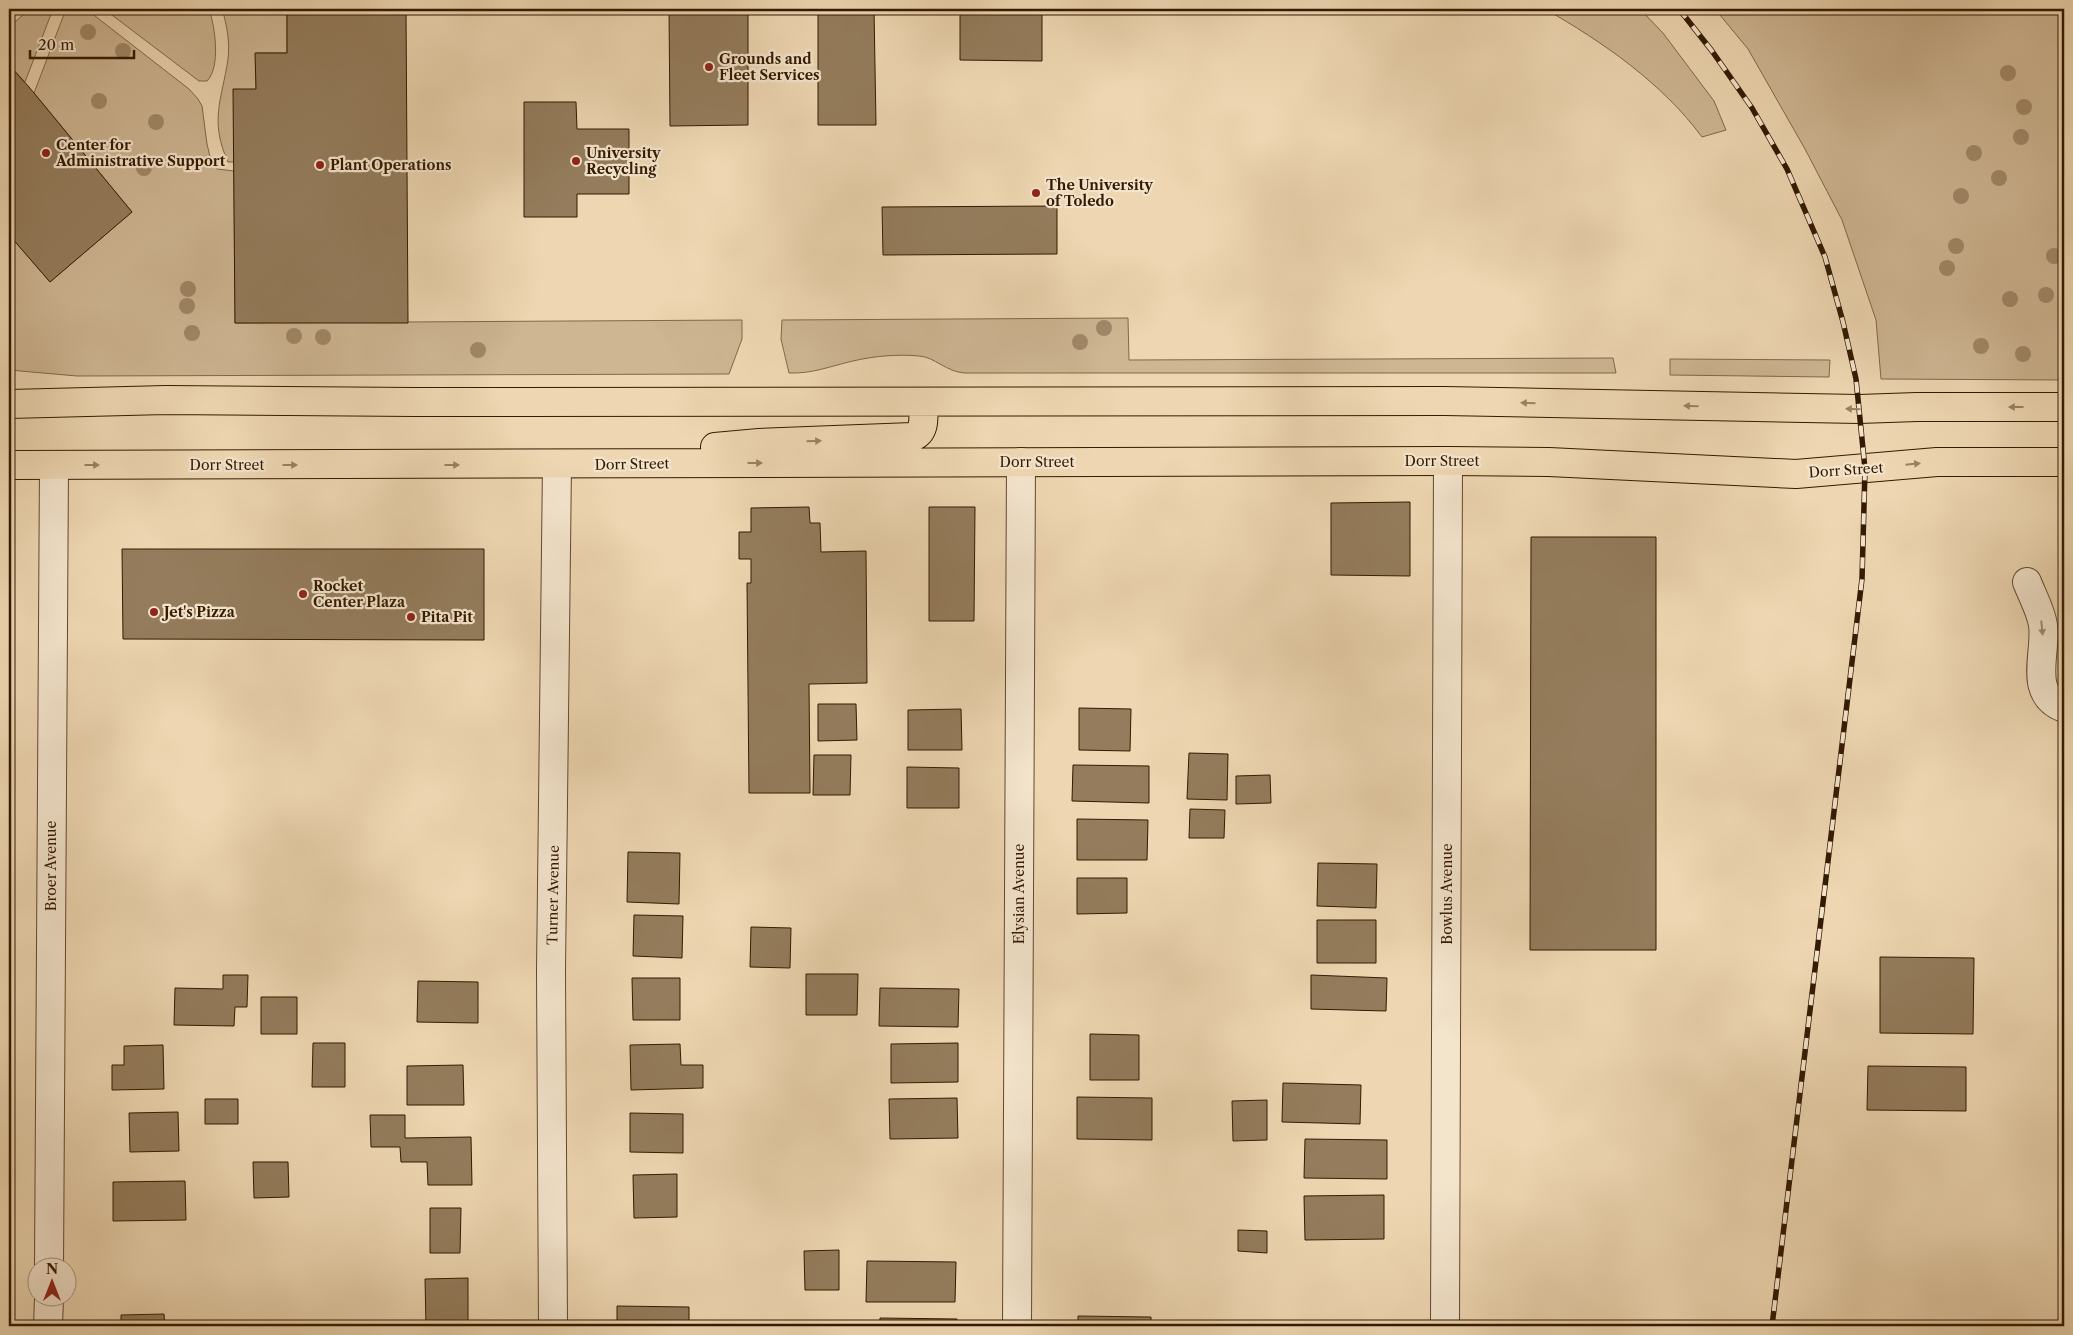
<svg xmlns="http://www.w3.org/2000/svg" width="2073" height="1335" viewBox="0 0 2073 1335" font-family="'Libre Caslon Text',serif">
  <rect width="100%" height="100%" fill="#edd6b1"/>
  <filter id="stains"><feTurbulence type="fractalNoise" baseFrequency=".004" numOctaves="4"/><feColorMatrix values="0 0 0 0 .2 0 0 0 0 .09 0 0 0 0 .02 0 0 0 .5 -.17"/></filter>
  <radialGradient id="worn" r=".72"><stop offset=".6" stop-color="#630" stop-opacity="0"/><stop offset="1" stop-color="#630" stop-opacity=".3"/></radialGradient>
  <path fill="#ceb693" stroke="#81684a" d="M30,9H53L25,82L9,65V27Z
    M66,9H86L189,89L198,99L202,106L207,144L211,161L217,169L234,171L235,323L742,320V339L729,374L77,376L9,370V239L11,237L50,282L132,212L34,93Z
    M104,9H209C215,26 221,67 207,81H199Z
    M222,9H287V53H256V89L234,162H228C209,120 222,100 228,59C230,42 227,25 222,9Z
    M1545,9H1640L1663,33L1714,101L1726,130L1702,137C1662,83 1603,42 1545,9Z
    M1715,9H2064V380L1881,379L1876,320L1842,220L1805,149L1748,49Z
    M1128,318L1129,360L1613,358L1616,373H965C946,372 935,357 919,356C898,354 874,356 853,361C831,366 812,374 789,373L781,339L782,320Z
    M1670,359L1830,360L1829,377L1670,375Z"/>
  <path fill="#947c5c" stroke="#341a00" d="M287,9H406L408,323H235L233,89H256L255,53H287Z
    M669,9H748V125L670,126Z
    M818,9H874L876,125H818Z
    M960,13H1042V61L960,60Z
    M9,65L29,87L132,212L50,282L11,237L9,239Z
    M524,102H576L577,129H629V194H577V217H524Z
    M1057,206V254L883,255L882,207Z
    M1410,502V576L1331,575V503Z
    M809,507L810,523H820L821,552L866,551L867,683L809,684L810,793H749L747,583H751V559H739V532H751V508Z
    M929,507H975L974,621H929Z
    M1531,537H1656V950H1530Z
    M122,549H484V640L123,639Z
    M818,704H856L857,740L818,741Z
    M1079,708L1131,709L1130,751L1079,750Z
    M961,709L962,750H908V710Z
    M1189,753L1228,754L1227,800L1187,799Z
    M814,755H851L850,795H813Z
    M1073,765L1149,766V803L1072,801Z
    M907,767L959,768V808H907Z
    M1270,775L1271,803L1236,804V776Z
    M1190,809L1225,810L1224,838H1189Z
    M1077,819L1148,820L1147,860H1077Z
    M628,852L680,853L679,904L627,902Z
    M1318,863L1377,864L1376,908L1317,906Z
    M1077,878H1127V913L1077,914Z
    M634,915L683,916L682,958L633,956Z
    M1317,920H1376V963H1317Z
    M751,927L791,928L790,968L750,967Z
    M1880,957L1974,958L1973,1034L1880,1033Z
    M806,974H858L857,1015H806Z
    M223,975H248L247,1007H235L234,1026L174,1025L175,988L223,989Z
    M1311,975L1387,978L1386,1011L1311,1009Z
    M632,978H680V1020H633Z
    M418,981L478,982V1023L417,1022Z
    M880,988L959,989L958,1027L879,1026Z
    M261,997H297V1034H261Z
    M1090,1034L1139,1035V1080H1090Z
    M313,1043H345V1087H312Z
    M958,1043V1082L891,1083V1044Z
    M680,1044L681,1065H703V1088L631,1090L630,1045Z
    M163,1045L164,1089L112,1090V1065H124V1046Z
    M463,1065L464,1105H407V1066Z
    M1868,1066L1966,1067V1111L1867,1110Z
    M1283,1083L1361,1085L1360,1124L1282,1122Z
    M1077,1097L1152,1098V1140L1077,1139Z
    M957,1098L958,1138L890,1139L889,1099Z
    M205,1099H238V1124H205Z
    M1267,1100V1140L1233,1141L1232,1101Z
    M178,1112L179,1151L130,1152L129,1113Z
    M630,1113L683,1114V1153L630,1152Z
    M370,1115H405V1138L471,1137L472,1185H428L427,1162H401L400,1147H371Z
    M1305,1139L1387,1140V1179L1304,1178Z
    M253,1162H288L289,1197L254,1198Z
    M677,1174V1217L634,1218L633,1175Z
    M185,1181L186,1220L113,1221V1182Z
    M1384,1195V1239L1305,1240L1304,1196Z
    M430,1208H461L460,1253H430Z
    M1238,1230L1267,1231V1253L1238,1251Z
    M839,1250V1290H805L804,1251Z
    M867,1261L956,1262L955,1302H866Z
    M468,1278V1326H426L425,1279Z
    M617,1306L689,1307V1326H617Z
    M164,1314L165,1326H121V1315Z
    M1078,1316L1151,1317V1326H1078Z
    M880,1318L957,1319V1326H880Z"/>
  <g fill="none" stroke-linecap="round" stroke-linejoin="round">
    <g stroke="#62492c" stroke-width="30">
      <path id="minor" d="M2027,582C2032,595 2041,611 2043,625C2047,654 2027,694 2064,708
        M49,1268L54,465
        M48,1326L49,1298
        M553,1326L551,971L557,464
        M1017,1326L1021,462
        M1445,1326L1448,461"/>
    </g>
    <g stroke="#341a00" stroke-width="30">
      <path id="major" d="M9,404L166,400L414,402L1444,401L1859,409L1917,407H2064
        M715,447L759,443L912,437C927,432 923,415 923,402
        M9,465L1448,461L1549,462L1796,474L1937,462H2064"/>
    </g>
    <use href="#minor" stroke="#f3e4cc" stroke-width="28"/>
    <use href="#major" stroke="#edd6b1" stroke-width="28"/>
    <g stroke="#341a00" stroke-width="5.5">
      <path id="rail" d="M1679,9L1712,51L1752,108L1787,169L1825,257L1843,322L1856,379L1865,469L1862,579L1772,1326"/>
    </g>
    <use href="#rail" stroke="#f3e4cc" stroke-width="4" stroke-dasharray="11" stroke-linecap="butt"/>
  </g>
  <g fill="#a18868">
    <circle cx="88" cy="32" r="8"/>
    <circle cx="123" cy="51" r="8"/>
    <circle cx="2008" cy="73" r="8"/>
    <circle cx="99" cy="101" r="8"/>
    <circle cx="2024" cy="107" r="8"/>
    <circle cx="156" cy="122" r="8"/>
    <circle cx="2021" cy="137" r="8"/>
    <circle cx="1974" cy="153" r="8"/>
    <circle cx="144" cy="168" r="8"/>
    <circle cx="1999" cy="178" r="8"/>
    <circle cx="1961" cy="196" r="8"/>
    <circle cx="1956" cy="246" r="8"/>
    <circle cx="2054" cy="256" r="8"/>
    <circle cx="1947" cy="268" r="8"/>
    <circle cx="188" cy="289" r="8"/>
    <circle cx="2046" cy="295" r="8"/>
    <circle cx="2010" cy="299" r="8"/>
    <circle cx="187" cy="306" r="8"/>
    <circle cx="1104" cy="328" r="8"/>
    <circle cx="192" cy="333" r="8"/>
    <circle cx="294" cy="336" r="8"/>
    <circle cx="323" cy="337" r="8"/>
    <circle cx="1080" cy="342" r="8"/>
    <circle cx="1981" cy="346" r="8"/>
    <circle cx="478" cy="350" r="8"/>
    <circle cx="2023" cy="354" r="8"/>
  </g>
  <defs><path id="oneway-solid" d="M-6-.8H1V-3.2L6.5 0L1 3.2V.8H-6Z" transform="scale(1.25)"/></defs>
  <g fill="#9a8161">
    <use href="#oneway-solid" transform="translate(1528 403) rotate(-179)"/>
    <use href="#oneway-solid" transform="translate(1691 406) rotate(-179)"/>
    <use href="#oneway-solid" transform="translate(2016 407) rotate(180)"/>
    <use href="#oneway-solid" transform="translate(1853 409) rotate(-179)"/>
    <use href="#oneway-solid" transform="translate(814 441) rotate(-2)"/>
    <use href="#oneway-solid" transform="translate(755 463)"/>
    <use href="#oneway-solid" transform="translate(1913 464) rotate(-6)"/>
    <use href="#oneway-solid" transform="translate(92 465)"/>
    <use href="#oneway-solid" transform="translate(290 465)"/>
    <use href="#oneway-solid" transform="translate(452 465)"/>
  </g>
  <use fill="#9d8970" href="#oneway-solid" transform="translate(2042 628) rotate(84)"/>
  <g fill="#8f2418" stroke="#f3e4cc" stroke-width="2">
    <circle cx="709" cy="67" r="5"/>
    <circle cx="46" cy="153" r="5"/>
    <circle cx="576" cy="161" r="5"/>
    <circle cx="320" cy="165" r="5"/>
    <circle cx="1036" cy="193" r="5"/>
    <circle cx="303" cy="594" r="5"/>
    <circle cx="154" cy="612" r="5"/>
    <circle cx="411" cy="617" r="5"/>
  </g>
  <g text-anchor="middle" stroke-width="4.5" stroke-linejoin="round" paint-order="stroke">
    <g font-size="14" font-weight="bold" fill="#341a00" stroke="#f3e4cc" text-anchor="start">
      <text x="719" y="64">Grounds and<tspan x="719" dy="16">Fleet Services</tspan></text>
      <text x="56" y="150">Center for<tspan x="56" dy="16">Administrative Support</tspan></text>
      <text x="586" y="158">University<tspan x="586" dy="16">Recycling</tspan></text>
      <text x="330" y="170">Plant Operations</text>
      <text x="1046" y="190">The University<tspan x="1046" dy="16">of Toledo</tspan></text>
      <text x="313" y="591">Rocket<tspan x="313" dy="16">Center Plaza</tspan></text>
      <text x="164" y="617">Jet's Pizza</text>
      <text x="421" y="622">Pita Pit</text>
    </g>
    <g font-size="14" fill="#341a00" stroke="#f3e4cc">
      <text x="1442" y="466">Dorr Street</text>
      <text x="1037" y="467">Dorr Street</text>
      <text transform="translate(632 464) rotate(-1)" y="5">Dorr Street</text>
      <text x="227" y="470">Dorr Street</text>
      <text transform="translate(1846 470) rotate(-4)" y="5">Dorr Street</text>
      <text transform="translate(51 866) rotate(-90)" y="5">Broer Avenue</text>
      <text transform="translate(1019 894) rotate(-90)" y="5">Elysian Avenue</text>
      <text transform="translate(1447 894) rotate(-90)" y="5">Bowlus Avenue</text>
      <text transform="translate(553 895) rotate(-89)" y="5">Turner Avenue</text>
    </g>
  </g>
  <rect width="2073" height="1335" fill="none" stroke="#edd6b1" stroke-width="30"/>
  <rect x="10" y="10" width="2053" height="1315" fill="none" stroke="#341a00" stroke-width="2.5"/>
  <rect x="15" y="15" width="2043" height="1305" fill="none" stroke="#341a00"/>
  <g transform="translate(52 1282)"><circle r="24" fill="#f3e4cc" stroke="#a7937a"/>
  <path d="M0-4L9 19L0 12L-9 19Z" fill="#8f2418"/>
  <text y="-8" font-size="14" font-weight="bold" text-anchor="middle" fill="#341a00">N</text>
  </g>
  <path d="M30 50v8h104v-8" fill="none" stroke="#341a00" stroke-width="2.5"/>
  <text x="38" y="50" font-size="15" fill="#341a00" stroke="#f3e4cc" stroke-width="4" paint-order="stroke">20 m</text>
  <rect width="100%" height="100%" filter="url(#stains)"/>
  <rect width="100%" height="100%" fill="url(#worn)"/>
</svg>
